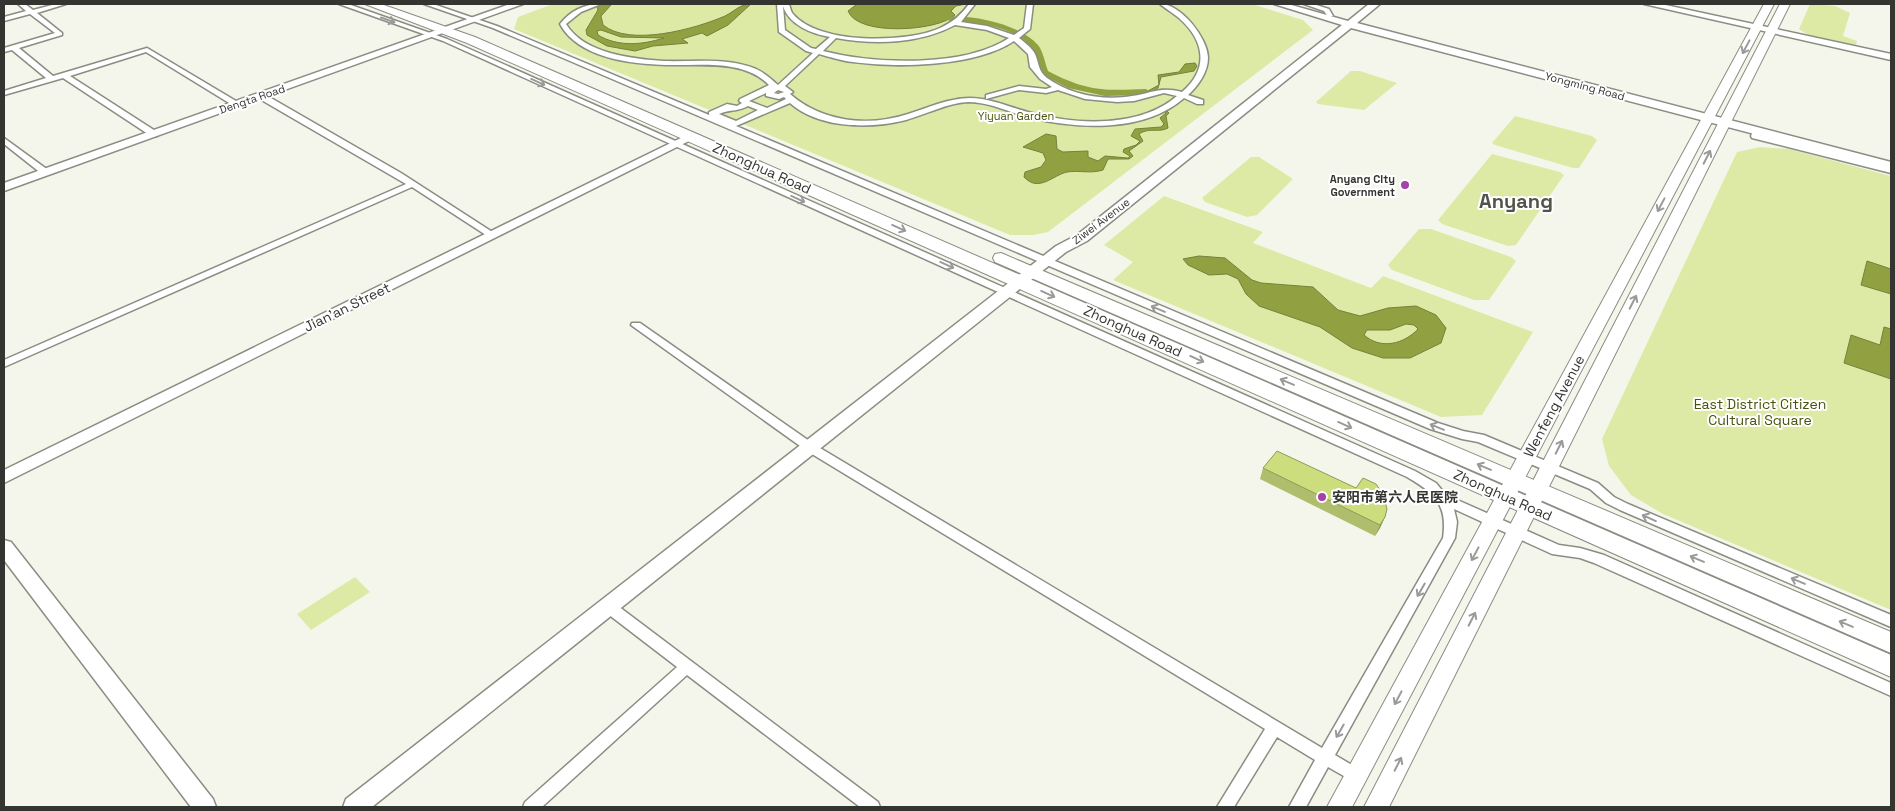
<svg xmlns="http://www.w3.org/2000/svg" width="1895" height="811" viewBox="0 0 1895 811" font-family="'Space Grotesk','Noto Sans SC',sans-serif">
  <rect width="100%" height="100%" fill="#f4f6eb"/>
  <path fill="#dceaa6" d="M553,4H1252L1303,20L1313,30L1048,232L1033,235H1010L514,29L518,17Z
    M1810,4L1835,6L1850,13L1843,36L1857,41L1856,45L1808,35L1799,29Z
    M1351,71H1360L1397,83L1364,110L1318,104L1316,102Z
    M1515,116L1592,136L1597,140L1579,168H1573L1495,145L1492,143Z
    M1760,147L1789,149L1891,176V610L1663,514L1631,495L1609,466L1602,439L1737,152Z
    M1492,154L1560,172L1564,175L1516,245L1508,246L1442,224L1438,220Z
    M1251,157H1259L1293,179L1257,215L1247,217L1205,202L1202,198Z
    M1164,196L1263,232L1253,243L1371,288L1383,276L1533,332L1482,415L1441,417L1113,280L1133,262L1104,245Z
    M1419,229H1431L1511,257L1516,261L1489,300H1474L1392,270L1388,265Z
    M355,577L370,592L311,630L297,614Z"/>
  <path fill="#91a141" stroke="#75813c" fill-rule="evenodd" d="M604,4L611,5L601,16L603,25C630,47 695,29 725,16C735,11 740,4 751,4L728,25L707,36L702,33L682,39L688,43L653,46L635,51L607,46L587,35L586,30L598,10L597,6ZM601,30L621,37L664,38C642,45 618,47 598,35L597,31Z
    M857,4H966L956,6L951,11L955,15C939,31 858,37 848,11Z
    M1185,64L1195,63L1197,66L1194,71L1161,77L1158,88L1150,93L1146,92L1159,85L1158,75L1179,72Z
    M1165,109L1169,113L1166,116L1168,128C1159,133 1149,127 1139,134L1143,141L1129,151L1133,156L1129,159H1108L1103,170C1090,174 1080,170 1067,172C1053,175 1039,193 1024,177L1025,172L1041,167L1046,160L1043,153L1023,147L1046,134L1056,136L1057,149L1063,152L1088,151V157L1098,161L1105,156L1128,158L1130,156L1123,152L1124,149L1136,145L1140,141L1131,136L1135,129L1161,127L1164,124L1160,118L1166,113L1163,110Z
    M1199,256L1225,258L1252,280L1261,283L1313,287L1338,310L1360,316L1388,308L1416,306L1436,315L1446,328L1441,343L1410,358H1383L1352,348L1320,327L1259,306L1246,294L1238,279L1227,274L1209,275L1188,265L1183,259ZM1406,324L1414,325L1418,329C1404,344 1381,350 1364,335L1367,330H1390Z
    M1867,261L1891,269V294L1861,285Z
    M1884,327L1891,329V379L1844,363L1851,335L1880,345Z"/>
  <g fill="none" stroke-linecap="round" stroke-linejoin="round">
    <path fill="#91a141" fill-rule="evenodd" d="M947,17C973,14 1021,25 1038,45C1043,51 1045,63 1048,71C1086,91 1103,91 1146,89L1150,92L1146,95L1105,96L1068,88L1041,74C1037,66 1036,55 1031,48C1014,25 976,23 950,21L946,19Z"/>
    <g stroke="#8a8d83" stroke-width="3">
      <path id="street" d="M18,4H25L33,10L56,4H66L37,13L62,33V35L19,48L53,76L147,48L241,104L234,106L146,52L70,76L157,132V136H151L63,78L4,95V91L46,78L12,50L4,52V48L55,33L30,14L4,21V17L26,11Z
        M339,4H348L447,39L1415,471L1436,483L1446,495L1559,545L1580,548L1604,555L1891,683V696L1594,563L1580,558L1552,554L1454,509L1457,522L1455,538L1335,755L1362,771L1364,776L1362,781L1356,783L1328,767L1306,807H1289L1315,760L1277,737L1234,807H1217L1265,729L807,451L631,325L632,323H640L815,445L1322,748L1443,538C1448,504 1434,493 1407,477L443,41Z
        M424,4H433L497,26L709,115V112L727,104L737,106L742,103L739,101L740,99L769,85C743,59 701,66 666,65C631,64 578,58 560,24C570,11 584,4 601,4L581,12L566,24C584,54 633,59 664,61C694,62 727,57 756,69C765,73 771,79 778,85L813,53L806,51L779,32L777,4H789C790,7 791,12 793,14C819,45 907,43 940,28C953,22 961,15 969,4H975L961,22L987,26L1014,35L1024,28L1027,4H1033L1030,29L1019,38C1024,42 1032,48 1035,54C1039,63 1038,71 1047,78C1070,95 1104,101 1132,96C1152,93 1161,86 1182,92C1209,69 1205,41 1179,18C1173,13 1166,9 1160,4C1180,3 1208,38 1208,58C1208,72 1198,86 1188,95L1203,100V104H1197L1184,98C1144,133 1078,129 1031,118C1010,113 990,102 968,102C947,103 927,114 906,120C870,129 820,129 790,103L736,126L1438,423L1463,431L1484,435L1598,483L1614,497L1628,504L1891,615V627L1620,510L1606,503L1590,489L1478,442L1462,439L1430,429L493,28ZM783,6C789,25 812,34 830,37L816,49L811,48L785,30ZM955,25L987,30L1009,38C963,68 874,64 823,51L836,38C875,45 920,44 955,25ZM1014,41L1028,54L1030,67L1040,79L1052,87L1046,89L1019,86L986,95V99L1019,90L1046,93L1058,90L1085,99L1117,102L1134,101L1164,93L1177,96C1140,128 1077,125 1032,113C1011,108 991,98 970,98C948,98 928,108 908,114C868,127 822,122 790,94L793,92L785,86L819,54C830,57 842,61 853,62C898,68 975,67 1014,41ZM778,90L784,92L778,94L774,93ZM766,93V96L779,99L784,97L786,99L767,108L749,101ZM748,106L758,110L736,121L719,114C730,109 738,112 748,106Z
        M1304,4H1313L1329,9L1333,16L1328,17L1324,11Z
        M258,94H264L401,173L497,235L495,237H489L412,187L4,367V360L406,184L258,98Z
        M1754,129H1760V135L1891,168V173L1752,138L1751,136Z
        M4,138L48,170V174H42L4,144Z
        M609,601L614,603L878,802L880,807H860L687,675L542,807H523L525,802L677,667L604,611L602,607L604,603Z"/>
    </g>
    <g stroke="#8a8d83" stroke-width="3">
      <path id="secondary" d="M510,4H523L4,191V183Z
        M1274,4H1288L1348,21L1369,4H1380L1357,23L1891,162V170L1351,28L1087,241L1066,252L372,807H343L346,799L1056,246L1077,235L1342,25Z
        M1644,4H1661L1891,54V60Z
        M691,133L695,134V138L4,483V470Z
        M4,540L11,542L213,799L216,807H191L4,560Z"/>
    </g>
    <g stroke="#8a8d83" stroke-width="2">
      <path id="primary" d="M1764,4H1774L1352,807H1327Z
        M1780,4H1790L1389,807H1364Z"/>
    </g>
    <g stroke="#8a8d83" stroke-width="2">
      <path id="highway" d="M365,4H381L475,37L1891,655V677L467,43Z
        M1001,253L1891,632V653L995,262L993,258L995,254Z"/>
    </g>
    <use href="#street" fill="#fff" fill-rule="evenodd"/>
    <use href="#secondary" fill="#fff" fill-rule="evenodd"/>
    <use href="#primary" fill="#fff" fill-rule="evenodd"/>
    <use href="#highway" fill="#fff" fill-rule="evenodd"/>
  </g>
  <path fill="#afbe6c" d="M1263,468L1385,517L1380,528L1375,536L1260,479Z"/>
  <path fill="#8f9b58" d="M1385,517L1380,528L1375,536L1380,525Z"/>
  <path fill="#ccdd7d" stroke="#8f9b58" d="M1277,451L1356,488L1363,478L1376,484L1383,494L1387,509L1385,517L1380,525L1263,468Z"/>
  <defs><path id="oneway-shaft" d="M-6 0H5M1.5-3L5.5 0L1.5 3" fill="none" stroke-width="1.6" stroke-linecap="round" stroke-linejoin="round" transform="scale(1.25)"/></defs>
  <g stroke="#9a9a98">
    <use href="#oneway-shaft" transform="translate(388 20) rotate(19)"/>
    <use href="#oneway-shaft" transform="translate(1746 47) rotate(118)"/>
    <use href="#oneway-shaft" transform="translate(538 82) rotate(24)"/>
    <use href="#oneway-shaft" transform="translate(1707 157) rotate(-63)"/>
    <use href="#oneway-shaft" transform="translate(798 199) rotate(24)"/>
    <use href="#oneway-shaft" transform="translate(1661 205) rotate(118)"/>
    <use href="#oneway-shaft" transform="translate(899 228) rotate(24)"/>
    <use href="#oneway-shaft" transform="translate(947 265) rotate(24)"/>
    <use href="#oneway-shaft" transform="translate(1048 294) rotate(24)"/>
    <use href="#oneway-shaft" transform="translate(1633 302) rotate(-63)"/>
    <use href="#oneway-shaft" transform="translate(1158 309) rotate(-157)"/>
    <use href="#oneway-shaft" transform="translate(1197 359) rotate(24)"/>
    <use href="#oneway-shaft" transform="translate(1287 382) rotate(-157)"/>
    <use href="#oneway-shaft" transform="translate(1345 425) rotate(24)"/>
    <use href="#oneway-shaft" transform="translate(1437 427) rotate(-158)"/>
    <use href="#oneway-shaft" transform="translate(1559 447) rotate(-63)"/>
    <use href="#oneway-shaft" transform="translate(1484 467) rotate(-157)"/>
    <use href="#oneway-shaft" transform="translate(1649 518) rotate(-156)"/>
    <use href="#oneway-shaft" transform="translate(1475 554) rotate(118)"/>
    <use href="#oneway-shaft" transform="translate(1697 559) rotate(-157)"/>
    <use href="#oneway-shaft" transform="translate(1798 581) rotate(-157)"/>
    <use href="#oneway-shaft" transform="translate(1421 590) rotate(120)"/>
    <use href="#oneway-shaft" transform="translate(1472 619) rotate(-63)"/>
    <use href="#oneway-shaft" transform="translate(1846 624) rotate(-157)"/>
    <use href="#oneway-shaft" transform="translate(1398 698) rotate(118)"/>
    <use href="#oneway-shaft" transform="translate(1340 731) rotate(120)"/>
    <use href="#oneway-shaft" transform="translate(1398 764) rotate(-63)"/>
  </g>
  <g fill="#a641a6" stroke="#fff" stroke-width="2">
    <circle cx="1405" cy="185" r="5"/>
    <circle cx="1322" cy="497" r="5"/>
  </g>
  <g text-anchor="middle" stroke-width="4" stroke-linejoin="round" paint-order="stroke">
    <g font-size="11" fill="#343531" stroke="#fff">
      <text transform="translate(1585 86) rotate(15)" y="4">Yongming Road</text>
      <text transform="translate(252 99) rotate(-19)" y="4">Dengta Road</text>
      <text transform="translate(1101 221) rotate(-37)" y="4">Ziwei Avenue</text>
    </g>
    <g font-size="11" fill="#4a530b" stroke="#fff">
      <text x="1016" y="120">Yiyuan Garden</text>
    </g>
    <g font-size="11" font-weight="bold" fill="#343531" stroke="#fff" text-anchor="end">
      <text x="1395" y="183">Anyang City<tspan x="1395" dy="13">Government</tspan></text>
    </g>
    <g font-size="14" fill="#343531" stroke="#fff">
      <text transform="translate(762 168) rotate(24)" y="5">Zhonghua Road</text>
      <text transform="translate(347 307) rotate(-26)" y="5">Jian'an Street</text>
      <text transform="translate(1133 331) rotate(24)" y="5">Zhonghua Road</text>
      <text transform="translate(1554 406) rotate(-62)" y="5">Wenfeng Avenue</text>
      <text transform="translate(1503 495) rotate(24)" y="5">Zhonghua Road</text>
    </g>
    <g font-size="14" fill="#4a530b" stroke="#fff">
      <text x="1760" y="409">East District Citizen<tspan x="1760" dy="16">Cultural Square</tspan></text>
    </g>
    <g font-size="14" font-weight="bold" fill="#343531" stroke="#fff" text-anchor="start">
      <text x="1332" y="502">安阳市第六人民医院</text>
    </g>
    <g font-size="20" font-weight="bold" fill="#52544b" stroke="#fff">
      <text x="1516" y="208">Anyang</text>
    </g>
  </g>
  <rect width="1895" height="811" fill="none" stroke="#343531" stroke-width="10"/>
</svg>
